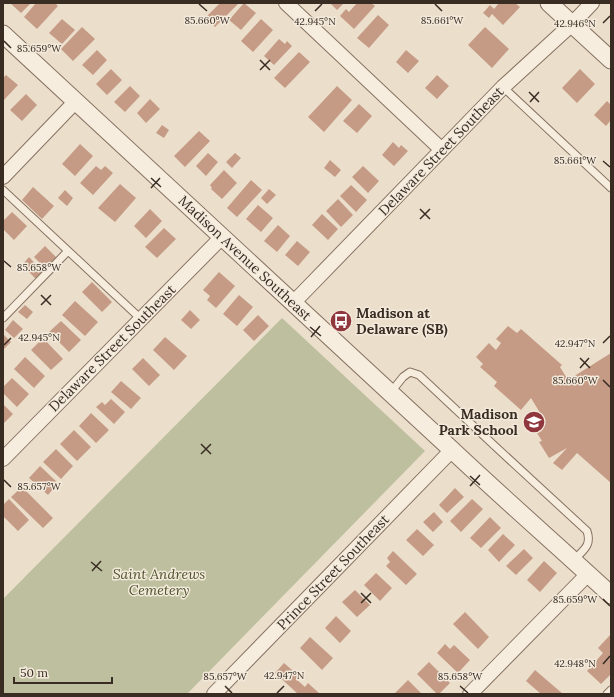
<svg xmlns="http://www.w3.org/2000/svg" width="614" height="697" viewBox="0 0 614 697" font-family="Lora,serif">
  <rect width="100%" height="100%" fill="#ebdfcc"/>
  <path fill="#bdbf9e" d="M282,318L425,451L187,694H3V599Z"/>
  <path fill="#c59b86" d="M10,3H31L21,13Z
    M36,3H55L58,6L37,29L24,17Z
    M220,3H239L215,27L205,18Z
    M244,3L256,13L241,30L229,20Z
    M330,3H344L337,10Z
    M357,3H371L375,6L354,29L340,16L346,9L349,12Z
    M499,3H515L520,7L503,25L492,14L489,18L483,13L490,5L494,9Z
    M378,15L389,25L369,48L357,38Z
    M62,19L75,30L62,44L49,33Z
    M261,19L273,30L253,52L241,41Z
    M82,27L95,39L73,61L61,49Z
    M485,27L509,49L492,68L468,45Z
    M279,39L285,44L287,41L292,46L274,65L264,56Z
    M97,50L107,60L93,75L82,65Z
    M406,50L419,61L408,73L396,62Z
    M299,52L310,62L285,88L274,78Z
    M111,69L122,80L107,95L96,84Z
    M580,69L595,84L577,103L562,88Z
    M6,75L18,85L3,101V78Z
    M437,75L449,86L437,99L425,88Z
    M130,86L140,96L125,112L114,102Z
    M337,86L352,100L324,132L308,117Z
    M26,94L37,105L22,121L10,110Z
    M150,99L160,109L146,123L137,113Z
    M607,101L611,105V120L606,126L594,115Z
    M359,104L372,116L357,133L343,121Z
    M162,125L169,130L164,138L156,133Z
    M199,131L210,141L185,167L174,156Z
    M393,142L399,148L401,145L408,151L394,166L382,155Z
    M80,144L93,156L75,176L62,164Z
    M208,153L218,162L206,176L196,166Z
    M235,153L241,158L232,168L226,162Z
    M330,160L341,170L335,177L324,168Z
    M96,166L101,170L105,166L113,173L93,195L80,183Z
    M363,166L379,181L368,193L352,177Z
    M224,170L237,183L222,199L211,189L212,188L210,185Z
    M251,180L262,190L237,217L227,208Z
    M120,184L136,198L115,222L98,208Z
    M351,185L367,200L356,212L340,196Z
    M33,187L54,206L42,219L22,200Z
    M269,189L276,195L267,204L261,198Z
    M65,190L73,198L67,206L58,198Z
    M338,199L353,215L341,227L326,211Z
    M258,205L273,218L261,232L246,219Z
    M150,209L162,221L146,238L134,226Z
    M12,212L27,226L14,240L3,229V221Z
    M322,214L338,229L328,240L312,225Z
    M278,225L290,236L277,252L264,241Z
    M164,228L176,239L157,258L145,247Z
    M297,241L310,252L298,266L285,255Z
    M45,246L57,258L46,269L34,257Z
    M29,257L44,273L37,280L22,265Z
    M219,272L235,286L216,308L207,300L210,296L203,290Z
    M92,282L112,302L102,312L82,292Z
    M239,295L253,307L237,326L223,314Z
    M75,301L98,322L85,336L62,315Z
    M25,305L33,312L27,319L18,312Z
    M190,310L200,320L191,329L181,320Z
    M258,315L269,326L254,341L243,330Z
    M13,320L23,329L14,338L5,330Z
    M61,321L81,340L69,352L49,332Z
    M508,326L517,333L521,329L562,365L560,367L568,380L611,353V483L577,453L562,470L553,463L567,448L549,458L539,442L542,441L534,428L545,421L531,398L521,410L494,386L497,382L480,367L483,364L476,357L489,343L496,350L501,343L496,339Z
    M3,334L11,342L3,350Z
    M165,337L187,356L174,370L153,350Z
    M43,338L63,359L51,370L31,350Z
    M25,357L45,376L34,388L14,369Z
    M143,358L160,375L149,386L132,369Z
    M12,378L29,394L17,407L3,393V387Z
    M121,381L141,398L131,409L111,392Z
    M111,399L125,412L114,424L96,407L102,402L105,405Z
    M3,404L13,414L3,424Z
    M91,413L109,430L96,443L79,426Z
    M74,430L91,447L77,461L60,444Z
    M56,449L73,466L61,479L43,462Z
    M40,466L58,483L48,495L29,478Z
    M22,487L53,518L43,528L11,497Z
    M455,488L464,497L447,513L439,505Z
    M9,499L29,520L18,531L3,516V505Z
    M472,499L483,509L461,532L450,521Z
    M434,512L443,522L433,532L423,522Z
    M490,517L501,528L481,548L470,538Z
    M417,529L434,545L423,556L406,540Z
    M503,534L515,545L499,562L488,550Z
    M524,549L533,558L516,575L506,566Z
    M393,551L417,574L406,585L386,566L390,562L387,558Z
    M544,561L557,573L540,592L527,580Z
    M376,573L392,588L380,601L364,585Z
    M355,590L370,605L357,617L342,602Z
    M465,612L489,637L478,649L453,624Z
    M336,616L351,631L340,643L325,628Z
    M611,634V674L601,684L587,671L603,653L598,648Z
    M310,637L333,658L322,670L300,648Z
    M445,644L450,649L454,645L470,660L458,673L437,653Z
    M429,662L450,683L439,694H437L417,674Z
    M284,663L299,676L296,679L305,687L308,683L320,694H298L275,673Z
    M535,670L563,694H541L526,681Z
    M408,680L422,694H394Z"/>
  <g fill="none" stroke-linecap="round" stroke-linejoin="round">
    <g stroke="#877261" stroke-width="9">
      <path id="service" d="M503,87L611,188
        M3,190L141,319
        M3,318L68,251
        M391,392L403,377L410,372L419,375L498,449L587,531C592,546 583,550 574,560
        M607,694L611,690"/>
    </g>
    <g stroke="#877261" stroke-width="16">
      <path id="minor" d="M286,3L442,150
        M3,177L76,101
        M294,302L503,87L572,24L592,3
        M3,459L222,237
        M214,694L452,450
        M470,694L588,574"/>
    </g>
    <g stroke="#877261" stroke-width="19">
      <path id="tertiary" d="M549,3L611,60
        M3,34C153,172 303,310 451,449C504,499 558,546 611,595"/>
    </g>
    <use href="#service" stroke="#f6eddf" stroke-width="7"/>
    <use href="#minor" stroke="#f6eddf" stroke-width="14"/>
    <use href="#tertiary" stroke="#f6eddf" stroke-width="17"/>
  </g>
  <path fill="none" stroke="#392c23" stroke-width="1.5" d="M199,4L207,11M435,4L442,11M315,11L322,4M603,23L610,16M4,41L11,48M260,60L270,70M260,70L270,60M529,92L539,102M530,102L539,92M603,161L610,167M151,178L161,187M151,188L160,178M420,209L430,219M420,219L430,209M4,261L11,267M41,295L51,305M41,305L51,295M310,327L321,336M311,337L320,326M603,343L610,336M4,345L11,338M580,358L590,368M580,368L589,358M603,380L610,387M201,444L211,454M201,454L211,444M470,476L480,485M4,480L11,487M470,486L480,475M91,562L102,571M92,571L101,561M361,593L371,603M603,599L610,606M361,603L371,593M603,664L610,656M225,686L232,693M460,686L468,693M277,693L284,686"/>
  <defs>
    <g id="bus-disc" transform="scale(1.15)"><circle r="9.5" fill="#90373e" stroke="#f3eadb"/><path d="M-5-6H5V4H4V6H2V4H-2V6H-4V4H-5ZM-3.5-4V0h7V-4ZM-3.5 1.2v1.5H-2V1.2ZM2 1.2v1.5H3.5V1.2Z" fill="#fff"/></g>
    <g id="school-disc" transform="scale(1.15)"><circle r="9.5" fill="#90373e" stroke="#f3eadb"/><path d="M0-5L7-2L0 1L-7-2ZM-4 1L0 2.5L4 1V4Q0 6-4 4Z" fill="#fff"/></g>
  </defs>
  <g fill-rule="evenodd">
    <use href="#bus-disc" x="341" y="321"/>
    <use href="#school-disc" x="534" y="422"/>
  </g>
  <g text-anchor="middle" stroke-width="3" stroke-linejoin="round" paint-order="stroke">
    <g font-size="14" fill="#392c23" stroke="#f3eadb">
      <text transform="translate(441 151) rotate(-46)" y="5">Delaware Street Southeast</text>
      <text transform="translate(245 258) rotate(43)" y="5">Madison Avenue Southeast</text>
      <text transform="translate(112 348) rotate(-45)" y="5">Delaware Street Southeast</text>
      <text transform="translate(333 572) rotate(-46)" y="5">Prince Street Southeast</text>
    </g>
    <g font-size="14" font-weight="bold" fill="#392c23" stroke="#f3eadb" text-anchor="start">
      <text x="356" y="318">Madison at<tspan x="356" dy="16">Delaware (SB)</tspan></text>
      <text x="518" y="419" text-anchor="end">Madison<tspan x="518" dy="16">Park School</tspan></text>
    </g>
    <g font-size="14" font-style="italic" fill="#4c532c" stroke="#f3eadb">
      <text x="159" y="579">Saint Andrews<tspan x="159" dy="16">Cemetery</tspan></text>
    </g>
  </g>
  <g font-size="10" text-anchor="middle" fill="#392c23" stroke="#f3eadb" stroke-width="3" stroke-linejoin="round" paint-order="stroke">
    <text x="207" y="24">85.660°W</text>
    <text x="442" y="24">85.661°W</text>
    <text x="315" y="25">42.945°N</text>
    <text x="575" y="27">42.946°N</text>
    <text x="39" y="52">85.659°W</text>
    <text x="575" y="164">85.661°W</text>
    <text x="39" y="271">85.658°W</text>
    <text x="39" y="341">42.945°N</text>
    <text x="575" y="347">42.947°N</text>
    <text x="575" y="384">85.660°W</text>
    <text x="39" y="490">85.657°W</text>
    <text x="575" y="603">85.659°W</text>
    <text x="575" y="667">42.948°N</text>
    <text x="284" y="679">42.947°N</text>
    <text x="225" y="680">85.657°W</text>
    <text x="460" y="680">85.658°W</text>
  </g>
  <rect width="614" height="697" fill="none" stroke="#392c23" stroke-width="8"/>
  <path d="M14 677v6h98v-6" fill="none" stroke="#392c23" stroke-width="2"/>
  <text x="20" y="677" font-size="12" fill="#392c23" stroke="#f3eadb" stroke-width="3" paint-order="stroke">50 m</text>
</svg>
